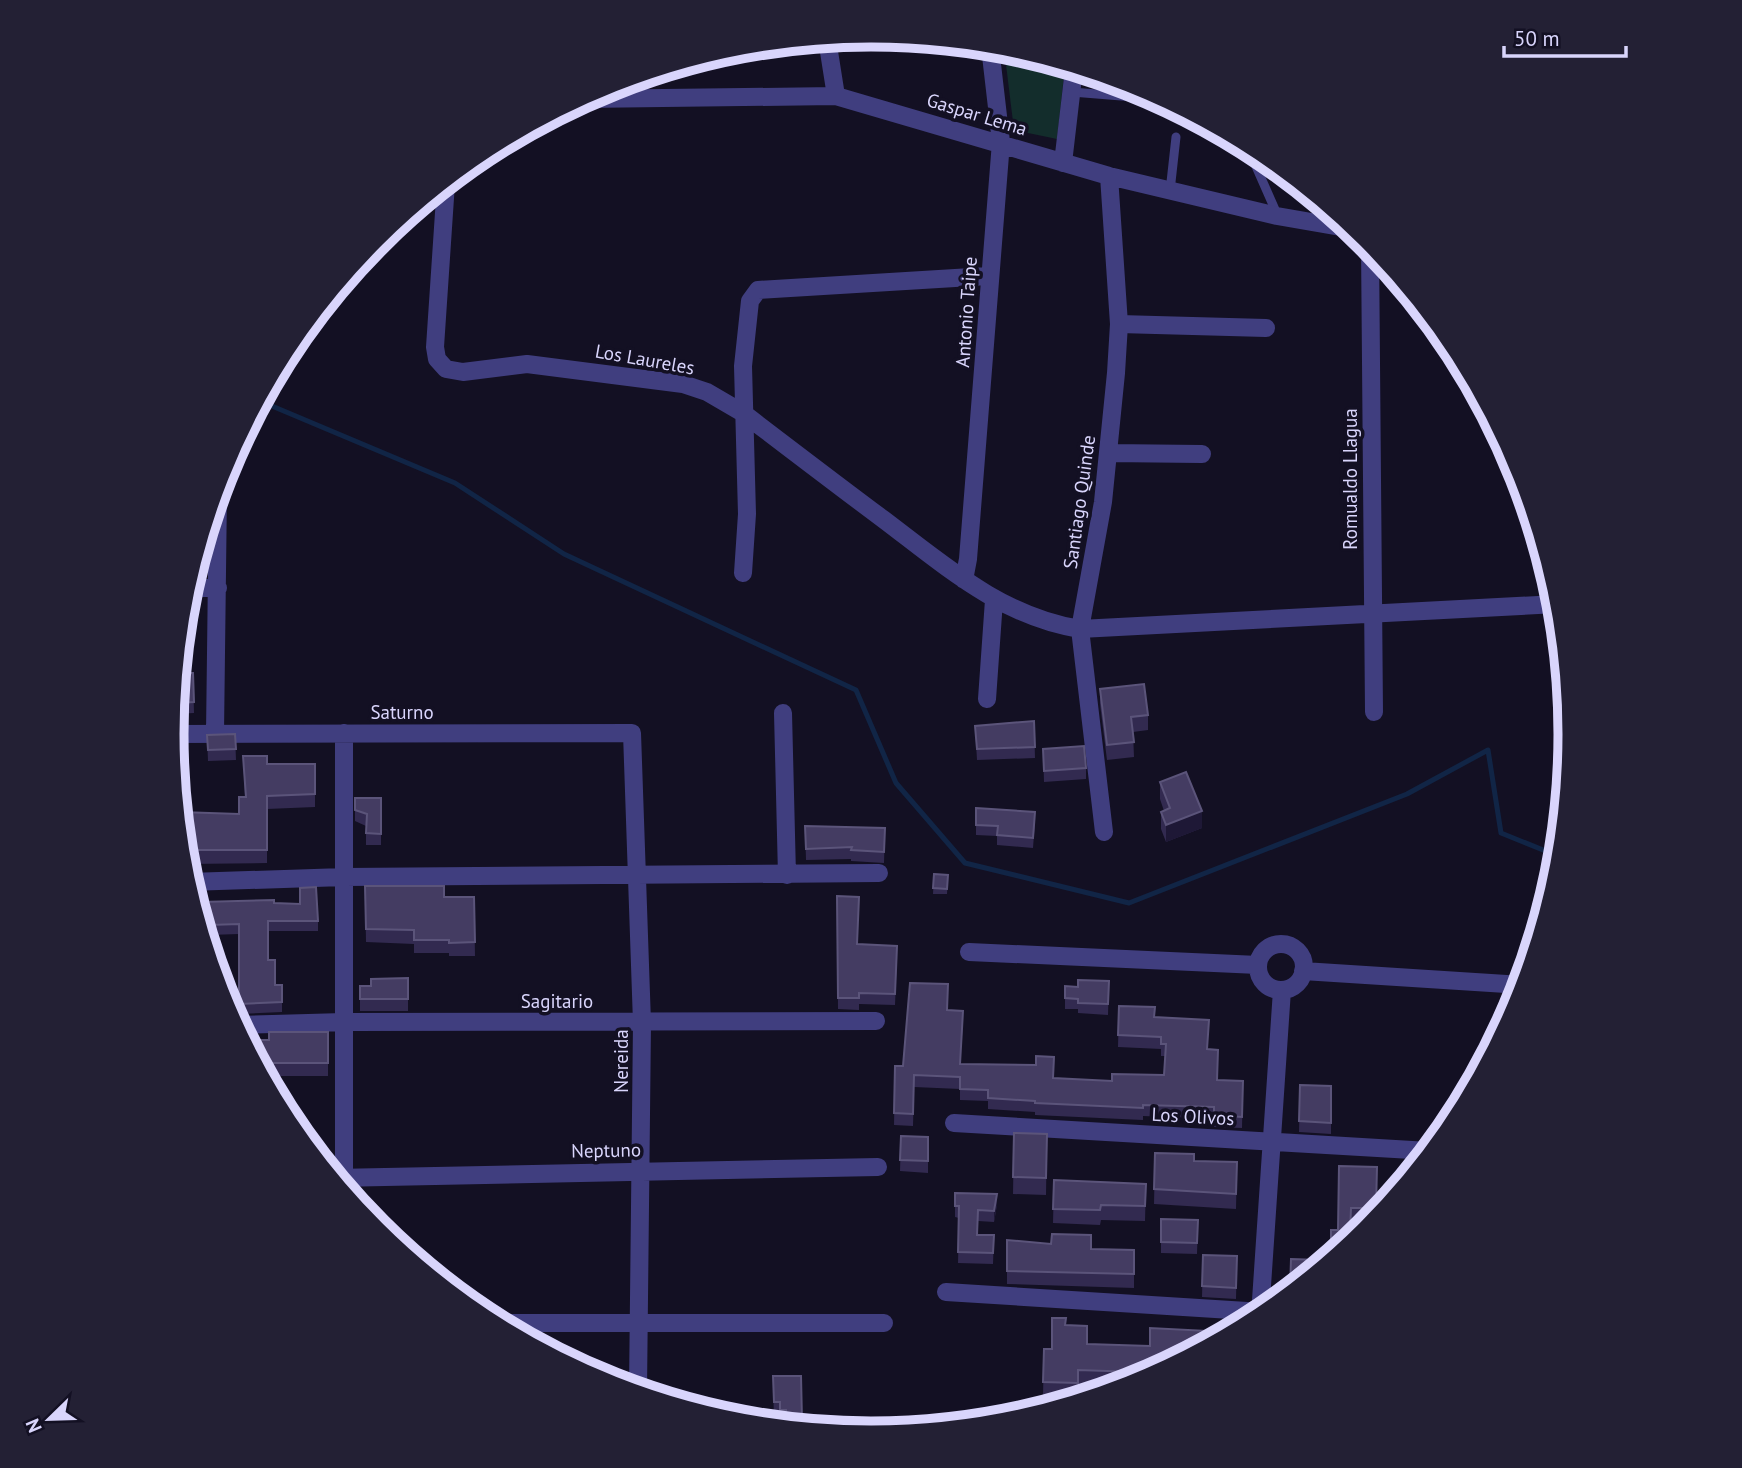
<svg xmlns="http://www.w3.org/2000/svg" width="1742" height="1468" viewBox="0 0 1742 1468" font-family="'PT Sans',sans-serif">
  <rect width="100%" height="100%" fill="#131023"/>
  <path fill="#132d2c" d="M1004,48L1065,66L1057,139L1014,130Z"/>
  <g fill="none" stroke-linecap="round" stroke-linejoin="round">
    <path stroke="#112546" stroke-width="5" d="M260,401L455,483L564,554L856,690L896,783L965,863L1129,903L1407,794L1488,750L1501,833L1558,856"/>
    <path stroke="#403e7f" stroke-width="9" d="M1072,92L1158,99
      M1247,146L1277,214
      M1170,191L1176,137"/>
    <path stroke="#403e7f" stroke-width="18" d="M827,39L836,96
      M583,99L836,96L1109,176L1277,216L1352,229
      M1063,163L1074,69
      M446,183L435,347L437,359L446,369L463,372L527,364L683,384L707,392L743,413C789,448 836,484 883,519C944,565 1002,617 1080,629L1557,604
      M1370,245L1374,712
      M1119,324L1266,328
      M1108,453L1202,454
      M743,573L747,514L743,366L750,301L758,290L988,276
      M964,580L968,559L1001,142L990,47
      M188,588H218
      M987,699L994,600
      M783,713L787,875
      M172,734L632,733L642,1023L638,1390
      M215,734L218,491
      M1104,832L1080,629L1103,502L1116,373L1119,324L1109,176
      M189,882L344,877L879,873
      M1258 967a23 23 0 1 1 46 0a23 23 0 1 1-46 0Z
      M969,952L1258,965
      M1303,971L1522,985
      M238,1025L344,1022L876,1021
      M954,1123L1429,1151
      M335,1178L878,1167
      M344,1189V733
      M946,1292L1263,1312
      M1260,1315L1282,990
      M498,1323H884"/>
  </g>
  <path fill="#322a50" d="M178,673H193L194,713L175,714V704Z
    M1100,689L1148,715V730L1133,732L1134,757L1107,760L1100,704Z
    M1034,721L1035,758L977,760L975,726Z
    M235,734L236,760L208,761L207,735Z
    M1043,749L1086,768V779L1044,782Z
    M243,756L267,764H315V807L267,809V863L185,864L178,798L180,812L239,814L245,797Z
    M1160,782L1202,828L1166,842L1161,829V812L1164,811L1160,799Z
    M355,798H381V845H366V826L355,821Z
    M976,808L1035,822L1033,848L997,845V836L976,835Z
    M805,826L885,828L884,863L851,861V859L806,860Z
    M934,874L948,875L947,894H933Z
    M365,886L444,897H474L475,956H449V953H414V944L366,942Z
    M193,896L201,902L274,903L318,921V931H268V960L275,985H282V1012L239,1014V934L209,935V943H208Z
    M837,896L858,944L897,957L895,1005L859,1004V1010L838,1009Z
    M408,978V1011H360V986H371Z
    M1109,981L1108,1015L1078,1013V1009H1065V986L1078,987Z
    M1119,1006L1155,1017L1208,1049L1217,1080L1243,1081L1242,1128L1214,1127V1119L1143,1116V1120L1035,1115V1112L988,1109V1101L960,1100V1089L914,1087L913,1126L894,1125L895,1066H903L948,1010L963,1023L960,1064L1054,1078L1112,1081L1164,1075L1165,1056H1161V1049L1118,1047Z
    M328,1032V1076H265L246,1040H269Z
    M1300,1085L1331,1086V1134L1299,1132Z
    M1014,1133L1047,1134L1046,1195L1013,1194Z
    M901,1136L928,1137V1173L900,1171Z
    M1155,1153L1194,1161L1237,1162L1236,1209L1154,1204Z
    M1377,1167V1214L1369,1223H1351V1232L1360,1233L1331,1257V1230H1338Z
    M1054,1180L1146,1184L1145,1221L1101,1220L1100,1225L1053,1223Z
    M955,1193L997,1205L994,1222L978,1221L977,1235H994L993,1264L958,1263L959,1218L955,1217Z
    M1161,1219L1198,1220L1197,1254L1161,1253Z
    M1007,1240L1091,1249L1134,1250V1288L1007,1284Z
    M1203,1255L1237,1256L1236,1299L1202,1297Z
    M1066,1325L1087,1344L1150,1346L1228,1332L1140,1379H1137V1380L1120,1385L1078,1384V1397L1043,1396L1044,1349H1052Z
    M773,1376H801L802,1426L774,1423Z"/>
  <path fill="#1e1836" d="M1202,811V828L1166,842V825Z
    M997,1194V1205L994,1222V1211Z"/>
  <path fill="#443c62" stroke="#5b547a" stroke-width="2" d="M178,673H193L194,702L175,703Z
    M1144,684L1148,715L1131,717L1134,742L1107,745L1100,689Z
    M1034,721L1035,747L977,749L975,726Z
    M235,734L236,749L208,750L207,735Z
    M173,743H177L176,773Z
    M1084,746L1086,768L1044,771L1043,749Z
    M243,756H267V764H315V794L267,796V850H183L178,797L180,812L239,814V797H246Z
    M1186,772L1202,811L1166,825L1161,812L1170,808L1160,782Z
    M355,798H381V834L366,833L367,814L355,810Z
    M976,808L1035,812L1033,838L997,835L998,826L976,825Z
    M805,826L885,828L884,852L851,850L852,847L806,849Z
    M934,874L948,875L947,889L933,888Z
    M365,886H444V897H474L475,942L449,943V940H414V930L366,929Z
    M316,887L318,921H268V960H275V985H282V1002L239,1004V924L209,925V933H205L193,896H201V902L274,900V903L300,904V888Z
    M837,896L859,897L857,944L897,946L895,994L859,993V998H838Z
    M408,978V999H360V986H371V979Z
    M1078,980L1109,981L1108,1004L1078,1003V999L1065,998V986L1078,987Z
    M910,983L948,984L947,1010L963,1011L960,1064L1036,1065V1056L1054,1057L1053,1078L1112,1081V1074L1164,1075L1166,1044H1161V1037L1118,1035L1119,1006L1155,1007L1154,1017L1209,1020L1207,1049L1218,1050L1217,1080L1243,1081L1242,1117L1214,1115V1107L1143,1105V1108L1035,1103V1101L988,1098V1090L960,1089V1077L914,1075L913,1114L894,1113L895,1066H903Z
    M269,1032H328V1063H262V1070L246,1040H269Z
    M1300,1085L1331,1086V1123L1299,1121Z
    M1014,1133L1047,1134L1046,1178L1013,1177Z
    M901,1136L928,1137V1161L900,1160Z
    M1155,1153L1194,1154V1161L1237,1162L1236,1194L1154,1189Z
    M1339,1166L1377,1167L1376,1208H1351L1350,1232L1360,1233L1340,1249H1331V1230H1338Z
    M1054,1180L1146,1184L1145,1206L1101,1205L1100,1210L1053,1209Z
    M955,1193L997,1194L994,1211L978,1210L977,1235H994L993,1253L958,1252L959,1206H955Z
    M1161,1219L1198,1220L1197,1243L1161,1242Z
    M1052,1234L1091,1235V1249L1134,1250V1274L1007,1271V1240L1051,1244Z
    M1203,1255L1237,1256L1236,1288L1202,1286Z
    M1291,1259L1320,1260V1265L1290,1290Z
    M1052,1318H1066L1065,1325L1087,1326V1344L1150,1346V1328L1228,1332L1165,1365H1137V1372L1078,1370V1383L1043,1382L1044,1349H1052Z
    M773,1376H801L802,1420H787L786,1410H780V1402H774Z"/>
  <g text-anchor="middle" stroke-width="7" stroke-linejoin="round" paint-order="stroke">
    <g font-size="19" fill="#d9d5fc" stroke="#131023">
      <text transform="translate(977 114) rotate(17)" y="7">Gaspar Lema</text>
      <text transform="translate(966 312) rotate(-86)" y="7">Antonio Taipe</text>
      <text transform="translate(645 359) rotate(10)" y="7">Los Laureles</text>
      <text transform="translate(1350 479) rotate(-90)" y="7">Romualdo Llagua</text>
      <text transform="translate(1079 502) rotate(-82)" y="7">Santiago Quinde</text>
      <text x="402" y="719">Saturno</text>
      <text x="557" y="1008">Sagitario</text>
      <text transform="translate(621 1061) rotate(-90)" y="7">Nereida</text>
      <text transform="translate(1193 1116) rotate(3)" y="7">Los Olivos</text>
      <text transform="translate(606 1150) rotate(-1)" y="7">Neptuno</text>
    </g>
  </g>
  <path d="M0 0H1742V1468H0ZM184 734a687 687 0 1 1 1374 0a687 687 0 1 1-1374 0Z" fill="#232034" fill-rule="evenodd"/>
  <path fill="none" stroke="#d9d5fc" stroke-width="9" d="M184 734a687 687 0 1 1 1374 0a687 687 0 1 1-1374 0Z"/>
  <g transform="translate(49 1419) rotate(247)" stroke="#131023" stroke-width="5" paint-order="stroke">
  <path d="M0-5L12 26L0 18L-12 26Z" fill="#d9d5fc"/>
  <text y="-10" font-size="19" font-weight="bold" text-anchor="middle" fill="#d9d5fc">N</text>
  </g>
  <path d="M1504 46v10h122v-10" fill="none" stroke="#d9d5fc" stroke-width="3.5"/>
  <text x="1514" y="46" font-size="21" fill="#d9d5fc" stroke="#131023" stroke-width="5" paint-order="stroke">50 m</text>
</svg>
